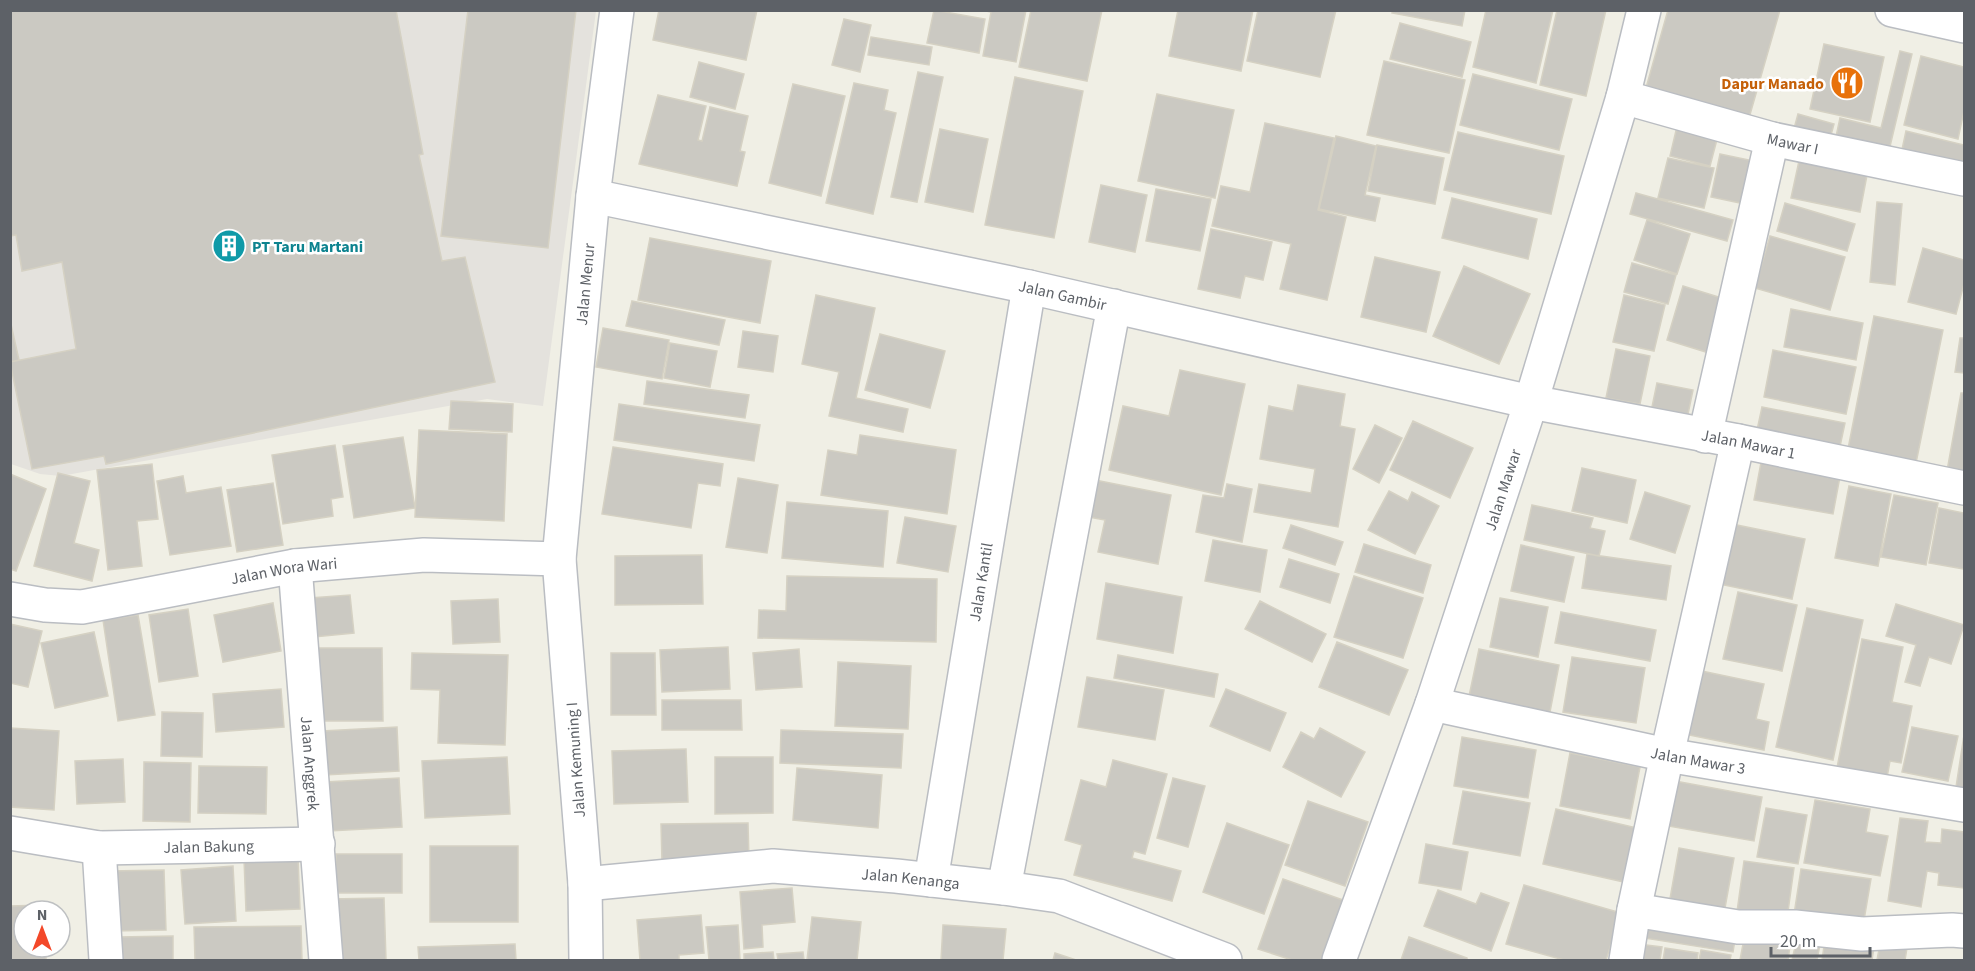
<svg xmlns="http://www.w3.org/2000/svg" width="1975" height="971" viewBox="0 0 1975 971" font-family="'Source Sans 3',sans-serif">
  <rect width="100%" height="100%" fill="#f0efe5"/>
  <path fill="#e4e2dd" d="M11,11H596L543,406L487,399L61,476L40,474L11,464Z"/>
  <path fill="#cbc9c2" stroke="#d5d1c3" stroke-width="1.5" d="M10,10H396L423,154L419,155L442,261L465,257L495,382L106,464L104,456L32,469L10,362L76,349L62,262L22,271L16,235L10,236Z
    M468,10H576L548,248L441,236Z
    M659,10H757L746,60L653,40Z
    M934,10L985,19L979,53L927,43Z
    M981,10H1026L1016,62L983,56L991,12Z
    M1031,10H1102L1087,81L1019,67Z
    M1178,10H1253L1241,71L1169,56Z
    M1258,10H1336L1320,77L1247,61Z
    M1393,10H1465L1462,26L1392,13Z
    M1486,10H1553L1536,83L1473,67Z
    M1557,10H1606L1586,96L1540,85Z
    M1668,10H1780L1747,125L1644,95Z
    M844,19L871,25L860,72L832,65Z
    M1400,23L1471,42L1462,77L1390,59Z
    M871,37L932,47L929,65L868,55Z
    M1824,44L1884,57L1870,122L1810,109Z
    M1900,51L1912,54L1887,159L1834,146L1840,118L1881,128Z
    M1921,56L1964,67V111L1958,139L1904,125Z
    M1384,61L1465,80L1449,153L1367,135Z
    M699,62L744,74L735,109L690,97Z
    M918,72L943,77L917,202L891,197Z
    M1473,74L1572,99L1559,150L1460,125Z
    M1015,77L1083,91L1054,238L985,225Z
    M854,83L888,90L884,110L896,113L873,214L826,203Z
    M793,84L845,96L821,196L769,183Z
    M1157,94L1234,110L1215,198L1138,181Z
    M658,95L706,106L698,140L702,141L710,107L748,116L740,151L745,152L737,186L639,164Z
    M1798,114L1834,124L1828,146L1792,136Z
    M1679,118L1720,128L1710,166L1670,156Z
    M1265,123L1334,138L1318,210L1346,217L1327,300L1280,289L1291,244L1212,226L1221,186L1250,192Z
    M940,129L988,139L973,212L925,202Z
    M1906,131L1964,145V174L1900,159Z
    M1458,132L1564,156L1551,214L1444,190Z
    M1336,136L1376,146L1365,195L1380,198L1375,221L1319,209Z
    M1377,145L1444,158L1435,204L1368,191Z
    M1720,154L1754,161L1745,204L1711,197Z
    M1668,158L1714,168L1704,208L1658,198Z
    M1799,161L1867,175L1860,212L1791,198Z
    M1101,185L1147,195L1135,252L1089,242Z
    M1156,189L1211,199L1200,251L1146,241Z
    M1636,193L1733,220L1727,241L1630,214Z
    M1452,198L1537,219L1528,259L1442,238Z
    M1877,202L1902,204L1895,285L1870,282Z
    M1785,203L1855,224L1847,251L1777,231Z
    M1647,220L1690,234L1677,274L1634,260Z
    M1211,229L1272,242L1263,280L1245,276L1240,298L1198,289Z
    M1770,236L1845,257L1830,310L1755,288Z
    M650,238L771,261L760,323L638,300Z
    M1923,248L1964,260V284L1956,314L1908,302Z
    M1375,257L1440,272L1426,332L1361,317Z
    M1632,263L1676,275L1668,304L1624,292Z
    M1464,266L1530,294L1499,364L1433,336Z
    M1683,286L1725,299L1709,353L1667,340Z
    M816,295L875,308L856,398L908,409L903,432L829,416L839,372L802,364Z
    M1624,295L1665,305L1654,351L1613,342Z
    M632,301L725,320L719,345L626,326Z
    M1791,309L1863,323L1856,360L1784,347Z
    M1874,316L1943,330L1916,463L1848,449Z
    M10,320L19,360L10,362Z
    M603,328L669,340L662,379L596,367Z
    M743,331L778,336L773,372L738,367Z
    M880,334L945,351L930,408L865,390Z
    M1960,338H1964V373L1955,372Z
    M670,343L717,351L710,387L664,378Z
    M1616,349L1650,356L1640,404L1606,398Z
    M1773,350L1856,367L1846,414L1764,397Z
    M1180,370L1245,384L1221,495L1109,470L1123,406L1169,416Z
    M647,381L749,395L745,418L644,404Z
    M1657,383L1693,390L1688,414L1652,407Z
    M1298,385L1345,394L1340,426L1355,429L1338,527L1254,512L1259,484L1311,493L1315,469L1260,459L1269,406L1293,411Z
    M1961,393H1964V474L1947,471Z
    M451,401L513,404L512,432L449,429Z
    M619,404L760,425L754,461L614,440Z
    M1762,407L1845,423L1839,451L1756,435Z
    M1413,421L1473,448L1450,498L1390,470Z
    M1375,425L1402,438L1379,483L1353,469Z
    M419,430L507,434L504,521L415,517Z
    M860,435L956,450L947,514L821,495L828,450L857,455Z
    M403,437L415,508L354,518L343,446Z
    M335,445L343,497L331,499L333,516L283,524L272,455Z
    M613,447L723,464L720,486L698,483L691,528L602,514Z
    M1762,457L1841,471L1833,514L1754,500Z
    M152,464L158,519L137,521L142,566L108,570L97,470Z
    M1582,468L1636,480L1627,523L1572,511Z
    M58,473L90,481L74,543L99,550L92,581L34,566Z
    M10,474L46,489L16,571L10,569Z
    M183,476L186,493L221,487L231,546L170,555L157,481Z
    M738,478L778,485L767,553L726,547Z
    M1095,480L1171,495L1158,564L1098,552L1105,520L1088,517Z
    M273,483L283,545L237,552L227,490Z
    M1227,484L1252,489L1242,542L1196,532L1203,495L1224,498Z
    M1849,486L1891,494L1878,566L1835,558Z
    M1389,491L1408,501L1412,492L1439,506L1415,554L1368,530Z
    M1645,492L1690,506L1675,553L1630,539Z
    M1894,495L1938,503L1926,565L1881,557Z
    M787,502L888,511L883,567L782,558Z
    M1532,505L1593,518L1590,528L1605,531L1599,556L1524,540Z
    M1939,508L1964,513V569L1929,563Z
    M905,517L956,526L948,572L897,563Z
    M1732,524L1805,539L1792,599L1719,584Z
    M1291,525L1343,542L1335,565L1283,548Z
    M1213,540L1267,550L1260,592L1205,581Z
    M1364,544L1431,565L1423,593L1355,572Z
    M1521,545L1574,557L1564,602L1511,591Z
    M1587,554L1671,566L1666,600L1582,588Z
    M702,555L703,604L615,605V556Z
    M1289,559L1339,574L1330,603L1280,587Z
    M787,576L937,579L936,642L758,638L759,610L786,611Z
    M1354,576L1423,598L1403,658L1334,637Z
    M1106,583L1182,597L1173,653L1097,639Z
    M1738,592L1797,605L1782,671L1723,659Z
    M350,595L354,633L314,637L310,598Z
    M1500,598L1548,607L1538,657L1490,647Z
    M498,599L500,642L453,644L451,601Z
    M1260,601L1326,634L1312,662L1245,629Z
    M273,603L281,651L223,662L214,615Z
    M1896,604L1964,625L1951,664L1929,657L1920,686L1905,682L1916,645L1886,636Z
    M1807,608L1863,620L1833,760L1776,747Z
    M188,609L198,676L159,682L149,615Z
    M1561,612L1656,630L1650,661L1555,643Z
    M138,615L155,715L118,721L103,620Z
    M10,624L42,631L28,687L10,683Z
    M94,632L108,696L55,708L41,643Z
    M1862,639L1903,647L1892,702L1912,706L1901,763L1890,761L1886,783L1836,773Z
    M1337,642L1408,670L1389,715L1319,687Z
    M728,647L730,689L662,692L660,650Z
    M317,648H382L383,721H317Z
    M799,649L802,687L756,690L753,653Z
    M1479,649L1559,665L1549,717L1468,701Z
    M412,653L508,655L505,745L438,743L440,690L411,689Z
    M611,653H655L656,715H611Z
    M1118,655L1218,674L1214,697L1114,678Z
    M1572,657L1645,668L1636,723L1563,712Z
    M838,662L911,666L908,729L835,726Z
    M1697,670L1764,684L1756,719L1769,722L1764,750L1684,734Z
    M1087,677L1164,690L1155,740L1078,727Z
    M281,689L284,727L216,732L213,694Z
    M1226,689L1286,713L1270,751L1210,726Z
    M662,700H741L742,730H662Z
    M162,712L203,713L202,757L161,756Z
    M397,727L399,771L324,775L322,731Z
    M1912,727L1958,736L1948,781L1902,772Z
    M10,728L59,731L54,810L10,807Z
    M1320,728L1365,752L1341,797L1283,767L1301,732L1314,739Z
    M781,730L903,734L901,768L780,763Z
    M1964,735V788L1956,787Z
    M1462,737L1536,750L1528,798L1454,786Z
    M686,749L688,802L614,804L612,751Z
    M1570,753L1640,767L1630,819L1560,806Z
    M507,757L510,814L425,818L422,761Z
    M715,757H773V813L715,814Z
    M123,759L125,802L77,804L75,761Z
    M1113,760L1167,774L1145,854L1134,851L1132,858L1181,871L1172,901L1074,875L1082,845L1065,840L1081,780L1106,787Z
    M144,762L191,763L190,822L143,821Z
    M199,766L267,767L266,814L198,813Z
    M797,768L882,775L878,828L793,820Z
    M399,778L402,827L329,831L325,782Z
    M1173,778L1205,786L1188,847L1157,838Z
    M1675,781L1762,797L1754,841L1668,826Z
    M1463,791L1530,803L1520,856L1453,844Z
    M1815,800L1870,809L1866,832L1888,836L1880,876L1804,863Z
    M1308,801L1368,822L1345,886L1285,865Z
    M1766,808L1807,815L1798,864L1757,857Z
    M1556,809L1637,828L1624,882L1543,864Z
    M1900,818L1928,821L1925,842L1941,843L1942,829L1964,832V888L1938,885L1939,873L1927,871L1921,907L1888,901Z
    M748,823L749,860L662,862L661,824Z
    M1227,823L1289,845L1264,914L1203,892Z
    M1426,844L1468,852L1461,890L1419,883Z
    M430,846H518V922H430Z
    M1679,848L1734,858L1723,919L1668,910Z
    M336,854H402V893H336Z
    M298,857L300,909L246,911L244,859Z
    M1744,861L1794,868L1786,926L1736,919Z
    M233,866L236,921L185,924L181,870Z
    M1801,869L1871,879L1862,932L1793,921Z
    M164,870L166,930L112,931L110,871Z
    M1283,879L1343,900L1321,960H1292L1258,949Z
    M1524,885L1621,913L1606,960H1564L1506,944Z
    M792,888L795,922L762,925L763,947L744,949L740,892Z
    M1438,890L1476,904L1481,893L1509,903L1491,951L1424,926Z
    M384,898L386,960H332L330,899Z
    M45,905V911H24V947H46V960H10V906Z
    M701,915L704,953L679,955V960H640L637,920Z
    M812,917L861,922L857,960H807Z
    M1647,921L1736,934L1733,952L1644,938Z
    M738,925L740,960H709L706,927Z
    M943,925L1006,929L1003,960H941Z
    M301,926L302,960H195L194,927Z
    M1792,932L1788,960H1740L1744,939Z
    M1826,933L1875,941L1872,960H1822Z
    M1798,934L1821,939L1817,960H1792Z
    M173,936V960H118V937Z
    M1409,937L1467,958V960H1401Z
    M515,944L516,960H419L418,947Z
    M1880,944L1907,948L1905,960H1877Z
    M1646,945L1662,947L1660,960H1643Z
    M1665,948L1698,953L1697,960H1663Z
    M1701,950L1731,955L1730,960H1699Z
    M773,952L774,960H744V954Z
    M803,952L804,960H778L777,954Z
    M1055,953L1076,960H1053Z"/>
  <g fill="none" stroke-linecap="round" stroke-linejoin="round">
    <g stroke="#babdc2" stroke-width="36">
      <g id="minor">
        <path d="M1892,10L1964,26"/>
        <path id="s1" d="M1623,97L1772,139L1964,179"/>
        <path id="s2" d="M593,196L1029,287L1531,402L1738,441L1964,488"/>
        <path d="M1705,436L1772,139"/>
        <path id="s3" d="M295,566L326,960"/>
        <path id="s4" d="M10,599L45,605L82,607L295,566L424,555L559,559"/>
        <path id="s5" d="M1432,704L1667,755L1964,805"/>
        <path id="s6" d="M10,833L99,848L318,844"/>
        <path d="M99,848L106,960"/>
        <path id="s7" d="M931,880L1029,287"/>
        <path id="s8" d="M585,884L773,866L896,876L1004,888L1059,896L1225,960"/>
        <path d="M1004,888L1114,306"/>
        <path d="M1634,910L1667,755L1738,441"/>
        <path id="s9" d="M586,960L585,884L559,559L593,196L617,10"/>
        <path id="s10" d="M1339,960L1432,704L1531,402L1623,97L1644,10"/>
        <path d="M1626,960L1634,910L1738,927H1795L1862,934L1952,930L1964,931"/>
      </g>
    </g>
    <use href="#minor" stroke="#fff" stroke-width="33"/>
  </g>
  <defs>
    <g id="restaurant-disc" transform="scale(1.725)"><circle r="9.5" fill="#e8710a" stroke="#fff"/><path d="M-5-6h1v4h1v-4h1v4h1v-4h1v5L-1.5 .5V6h-2V.5L-5-1ZM5-6V6H3V1.5H1.5Q1.5-4 5-6Z" fill="#fff"/></g>
    <g id="building-disc" transform="scale(1.725)"><circle r="9.5" fill="#0f9aa8" stroke="#fff"/><path d="M-4-6H4V6H1V3H-1V6H-4ZM-2.5-4.3h1.7v1.8h-1.7ZM.8-4.3h1.7v1.8H.8ZM-2.5-1h1.7V.8h-1.7ZM.8-1h1.7V.8H.8Z" fill="#fff"/></g>
  </defs>
  <g fill-rule="evenodd">
    <use href="#restaurant-disc" x="1847" y="83"/>
    <use href="#building-disc" x="229" y="246"/>
  </g>
  <g text-anchor="middle" stroke-width="5" stroke-linejoin="round" paint-order="stroke">
    <g font-size="16" font-weight="bold" fill="#c56008" stroke="#fff" text-anchor="end">
      <text x="1824" y="89">Dapur Manado</text>
    </g>
    <g font-size="16" fill="#5d6167" stroke="#fff">
      <text dy="6" stroke="none"><textPath href="#s1" startOffset="176">Mawar I</textPath></text>
      <text dy="6" stroke="none"><textPath href="#s9" startOffset="678">Jalan Menur</textPath></text>
      <text dy="6" stroke="none"><textPath href="#s2" startOffset="480">Jalan Gambir</textPath></text>
      <text dy="6" stroke="none"><textPath href="#s2" startOffset="1182">Jalan Mawar 1</textPath></text>
      <text dy="6" stroke="none"><textPath href="#s10" startOffset="498">Jalan Mawar</textPath></text>
      <text dy="6" stroke="none"><textPath href="#s4" startOffset="278">Jalan Wora Wari</textPath></text>
      <text dy="6" stroke="none"><textPath href="#s7" startOffset="302">Jalan Kantil</textPath></text>
      <text transform="translate(575 760) rotate(-94)" y="6">Jalan Kemuning I</text>
      <text dy="6" stroke="none"><textPath href="#s5" startOffset="272">Jalan Mawar 3</textPath></text>
      <text dy="6" stroke="none"><textPath href="#s3" startOffset="198">Jalan Anggrek</textPath></text>
      <text dy="6" stroke="none"><textPath href="#s6" startOffset="200">Jalan Bakung</textPath></text>
      <text dy="6" stroke="none"><textPath href="#s8" startOffset="327">Jalan Kenanga</textPath></text>
    </g>
    <g font-size="16" font-weight="bold" fill="#0d838f" stroke="#fff" text-anchor="start">
      <text x="252" y="252">PT Taru Martani</text>
    </g>
  </g>
  <rect width="1975" height="971" fill="none" stroke="#5d6167" stroke-width="24"/>
  <g transform="translate(42 929)"><circle r="28" fill="#ffffff" stroke="#bec0c2" stroke-width="1.5"/>
  <path d="M0-4.5L10 22L0 15L-10 22Z" fill="#f34829"/>
  <text y="-9" font-size="16" font-weight="bold" text-anchor="middle" fill="#5d6167">N</text>
  </g>
  <path d="M1771 947v9h99v-9" fill="none" stroke="#5d6167" stroke-width="3"/>
  <text x="1780" y="947" font-size="18" fill="#5d6167" stroke="#ffffff" stroke-width="4.5" paint-order="stroke">20 m</text>
</svg>
